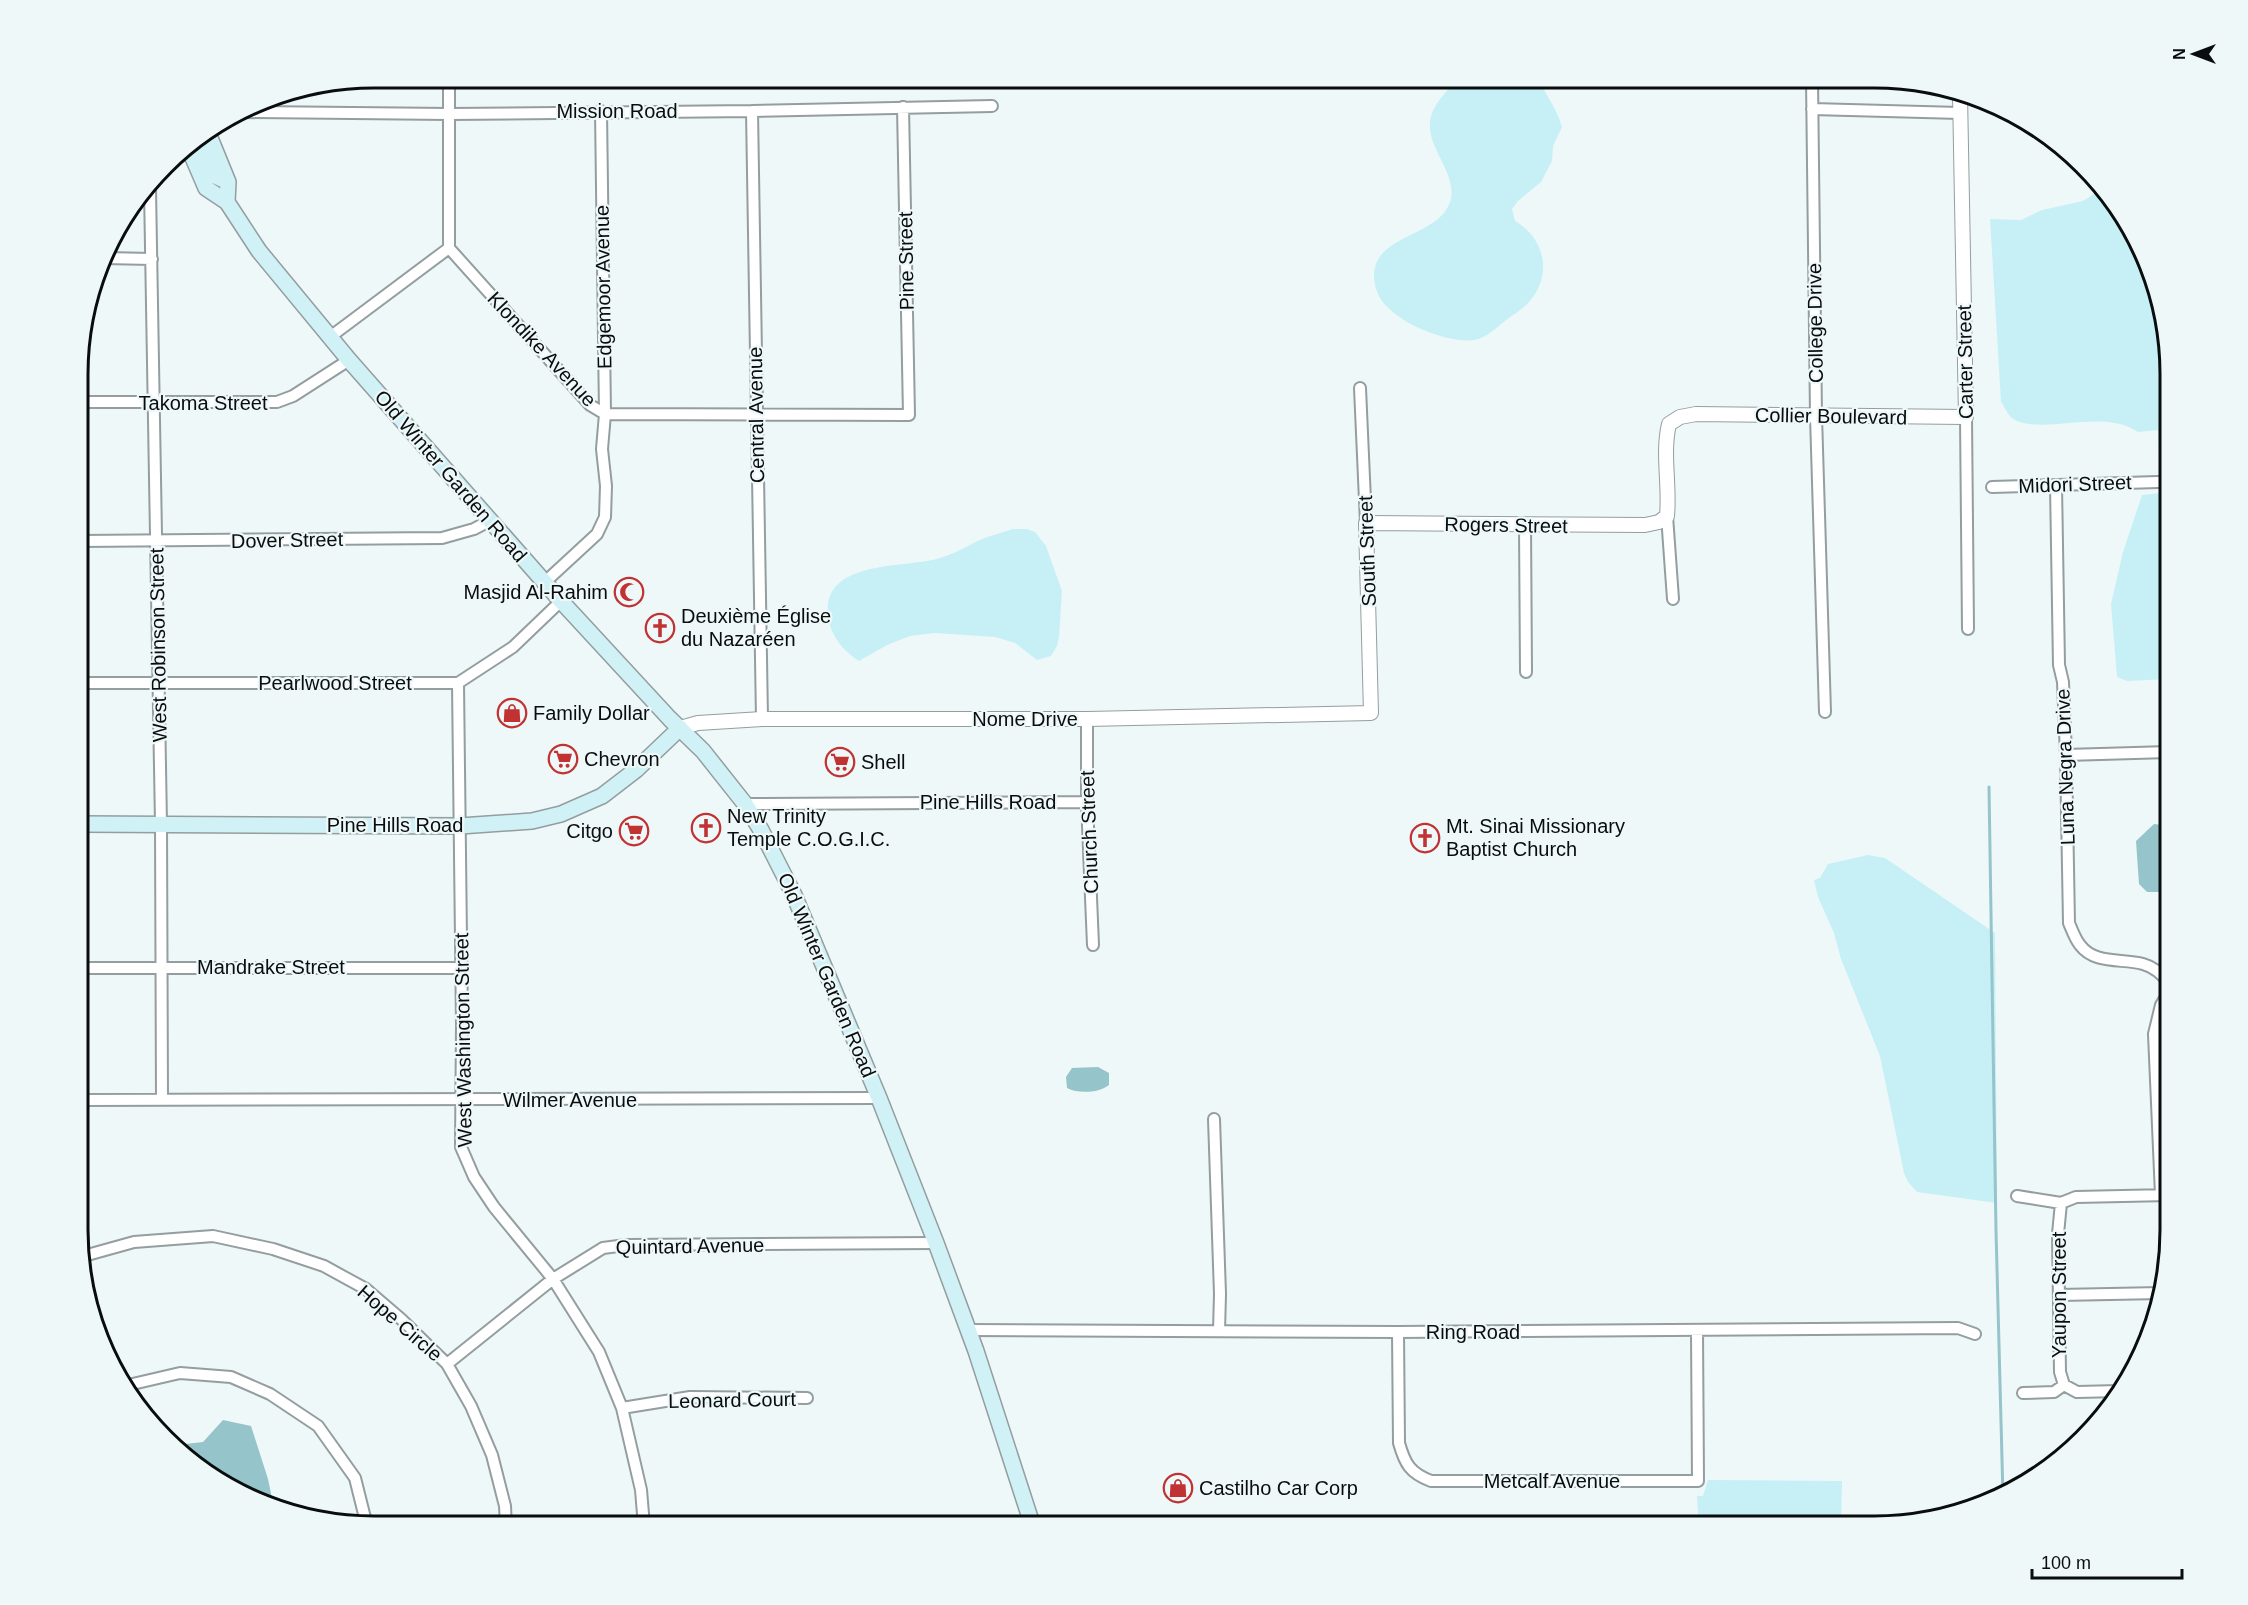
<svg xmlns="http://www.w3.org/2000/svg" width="2248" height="1605" viewBox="0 0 2248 1605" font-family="Arial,sans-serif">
  <rect width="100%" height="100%" fill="#eef8f9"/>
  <path fill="#c6f0f5" d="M1458,78H1538C1546,95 1557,109 1562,127L1553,146L1552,161L1541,182L1518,201L1512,209L1515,221C1541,236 1552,267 1535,294C1528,306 1516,313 1505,321C1496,328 1486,338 1474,340C1454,343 1417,330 1401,318C1385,307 1374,296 1374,274C1376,234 1438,237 1450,202C1460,172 1418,142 1433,111C1438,99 1450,88 1458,78Z
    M2103,188L2139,243L2169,355V679L2127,681L2117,677L2111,604L2123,552L2142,495L2161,493L2158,430L2138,432C2103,407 2040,437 2012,418C2008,415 2004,406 2001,402L1990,219L2021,220L2042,210L2083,201Z
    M1013,529H1027L1035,532L1046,546L1062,591L1059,637L1057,646L1051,656L1037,660L1015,643L995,637L935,633L910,636L887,645L859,661C843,651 831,636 828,617C821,558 906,569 940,558C954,554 965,547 978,541C988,536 1001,533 1013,529Z
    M1868,855L1885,858L1995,933L1997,1203L1917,1192L1908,1182L1904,1173L1880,1056L1841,959L1834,933L1818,897L1814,880L1820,878L1828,864Z
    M1708,1480L1842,1481L1841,1527H1699L1697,1496H1703Z"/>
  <path fill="#95c4ca" d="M2154,824L2169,826V892H2147L2139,884L2136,841Z
    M1098,1067L1109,1073V1085C1099,1093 1078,1094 1067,1088L1066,1077L1072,1068Z
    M223,1420L251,1426L268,1479L274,1508L261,1505L194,1466L176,1445L203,1442Z"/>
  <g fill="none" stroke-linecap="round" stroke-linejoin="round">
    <path stroke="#95c4ca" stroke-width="3" d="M1989,787L1996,1231L2003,1497"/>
    <g stroke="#949d9f" stroke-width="14">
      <path id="minor" d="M449,78V248
        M1812,79L1816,416L1825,712
        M1812,109L1960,113
        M752,111L762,719
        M242,112L449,114L752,111L992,106
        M150,189L161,824L162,1100
        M449,248L590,405L605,414L909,415L903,107
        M104,258L152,259
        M330,337L449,248
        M1360,388L1366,523
        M80,402H277L293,396L349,360
        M1966,417L1968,629
        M2056,485L2059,665L2063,682L2066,755L2069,923C2072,930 2075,939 2080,945C2095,965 2122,958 2143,964C2154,967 2162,974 2169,983
        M1992,487L2158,482
        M1667,516L1673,599
        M1525,525L1526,672
        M80,541L442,538L474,529L489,521
        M545,582L597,534L605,517L606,486L602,449L605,414L601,111
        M80,683H458L513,647L561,601
        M458,683L462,1025L461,1147L474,1177L494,1207L553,1279L599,1352L622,1408L641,1490L644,1526
        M1087,719V802L1093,945
        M2066,755L2169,752
        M745,804L1087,802
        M80,968H462
        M80,1100L879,1098
        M1214,1119L1220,1294L1219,1331
        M2161,1195L2154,1034L2161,1005L2169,992
        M2017,1196L2061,1203L2076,1197L2169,1195
        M2061,1203L2058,1234L2060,1372L2064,1385
        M80,1257L134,1242L213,1236L273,1249L324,1266L366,1289L401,1319L447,1364L471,1406L492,1455L505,1506L506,1526
        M2059,1295L2161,1293
        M969,1330L1398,1332L1958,1328L1975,1334
        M1398,1332L1399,1443C1405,1464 1410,1473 1431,1481H1698L1697,1331
        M447,1364L553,1279L603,1248L626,1245L936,1243
        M124,1386L180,1373L231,1377L270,1394L318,1426L355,1478L367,1526
        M2023,1393L2054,1392L2064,1385L2077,1392L2119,1391
        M622,1408L690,1397L807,1398"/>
    </g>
    <g stroke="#949d9f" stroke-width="16">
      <path id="tertiary" d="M680,728L698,723L762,719H1087L1371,713L1366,523L1645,525L1659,522L1667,516C1670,485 1662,454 1669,424L1680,417L1696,414L1966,417L1960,94"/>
    </g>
    <g stroke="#949d9f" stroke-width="18">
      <path id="secondary" d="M208,133L228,182L227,202
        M197,140L215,176L228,182
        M188,146L206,188L227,202L259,251L349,360L561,601L670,719L703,751L745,804L761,830L794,895L879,1098L936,1243L976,1351L1033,1527
        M80,824L460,826L532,821L561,814L602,796L637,769L680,728"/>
    </g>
    <use href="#minor" stroke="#fff" stroke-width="10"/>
    <use href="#tertiary" stroke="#fff" stroke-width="14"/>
    <use href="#secondary" stroke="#d0f1f5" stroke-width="15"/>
  </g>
  <defs>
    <g id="mosque-ring" transform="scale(1.5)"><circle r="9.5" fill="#eef8f9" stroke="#c13233" stroke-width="1.5"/><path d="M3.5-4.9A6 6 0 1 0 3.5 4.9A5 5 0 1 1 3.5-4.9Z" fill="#c13233"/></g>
    <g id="church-ring" transform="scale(1.5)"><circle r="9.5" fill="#eef8f9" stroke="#c13233" stroke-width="1.5"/><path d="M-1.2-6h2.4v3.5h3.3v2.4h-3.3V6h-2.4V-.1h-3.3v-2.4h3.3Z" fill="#c13233"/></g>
    <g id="shop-ring" transform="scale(1.5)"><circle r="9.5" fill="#eef8f9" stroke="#c13233" stroke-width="1.5"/><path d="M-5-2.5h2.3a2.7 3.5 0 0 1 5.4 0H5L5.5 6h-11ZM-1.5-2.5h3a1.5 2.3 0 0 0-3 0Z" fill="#c13233"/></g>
    <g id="supermarket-ring" transform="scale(1.5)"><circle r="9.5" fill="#eef8f9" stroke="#c13233" stroke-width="1.5"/><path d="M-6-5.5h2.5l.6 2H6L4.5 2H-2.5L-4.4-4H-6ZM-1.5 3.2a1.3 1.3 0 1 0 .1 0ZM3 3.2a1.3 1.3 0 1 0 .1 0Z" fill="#c13233"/></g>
  </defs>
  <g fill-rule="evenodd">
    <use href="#mosque-ring" x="629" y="592"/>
    <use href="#church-ring" x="660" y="628"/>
    <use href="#shop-ring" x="512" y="713"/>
    <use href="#supermarket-ring" x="563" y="759"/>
    <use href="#supermarket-ring" x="840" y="762"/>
    <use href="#church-ring" x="706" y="828"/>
    <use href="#supermarket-ring" x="634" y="831"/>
    <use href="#church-ring" x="1425" y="838"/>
    <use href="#shop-ring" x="1178" y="1488"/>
  </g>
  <g text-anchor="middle" stroke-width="4.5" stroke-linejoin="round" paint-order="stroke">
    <g font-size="20" fill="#0a0d0e" stroke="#eef8f9">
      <text x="617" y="118">Mission Road</text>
      <text transform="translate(906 261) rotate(-91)" y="7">Pine Street</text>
      <text transform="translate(603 287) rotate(-91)" y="7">Edgemoor Avenue</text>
      <text transform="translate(1815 323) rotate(-91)" y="7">College Drive</text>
      <text transform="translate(542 349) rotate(47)" y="7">Klondike Avenue</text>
      <text transform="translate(1965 362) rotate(-91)" y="7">Carter Street</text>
      <text x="203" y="410">Takoma Street</text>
      <text transform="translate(756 415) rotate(-91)" y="7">Central Avenue</text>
      <text transform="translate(1831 416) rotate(1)" y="7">Collier Boulevard</text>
      <text transform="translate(451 476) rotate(49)" y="7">Old Winter Garden Road</text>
      <text transform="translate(2075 484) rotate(-2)" y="7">Midori Street</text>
      <text transform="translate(1506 525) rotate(1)" y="7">Rogers Street</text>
      <text transform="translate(287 540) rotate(-1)" y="7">Dover Street</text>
      <text transform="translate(1367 551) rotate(-92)" y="7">South Street</text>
      <text transform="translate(158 645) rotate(-91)" y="7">West Robinson Street</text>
      <text x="335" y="690">Pearlwood Street</text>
      <text x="1025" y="726">Nome Drive</text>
      <text transform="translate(2065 767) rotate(-92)" y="7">Luna Negra Drive</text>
      <text x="988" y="809">Pine Hills Road</text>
      <text x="395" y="832">Pine Hills Road</text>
      <text transform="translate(1089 832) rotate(-92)" y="7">Church Street</text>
      <text x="271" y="974">Mandrake Street</text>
      <text transform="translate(827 975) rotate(67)" y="7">Old Winter Garden Road</text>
      <text transform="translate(463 1040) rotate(-91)" y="7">West Washington Street</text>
      <text x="570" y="1107">Wilmer Avenue</text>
      <text transform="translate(690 1246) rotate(-1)" y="7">Quintard Avenue</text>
      <text transform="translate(2059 1295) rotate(-90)" y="7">Yaupon Street</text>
      <text transform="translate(400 1323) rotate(41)" y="7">Hope Circle</text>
      <text x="1473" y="1339">Ring Road</text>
      <text transform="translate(732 1400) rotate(-1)" y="7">Leonard Court</text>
      <text x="1552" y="1488">Metcalf Avenue</text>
    </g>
    <g font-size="20" fill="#0a0d0e" stroke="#eef8f9" text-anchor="start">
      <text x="608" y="599" text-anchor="end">Masjid Al-Rahim</text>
      <text x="681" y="623">Deuxième Église<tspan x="681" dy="23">du Nazaréen</tspan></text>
      <text x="533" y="720">Family Dollar</text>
      <text x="584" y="766">Chevron</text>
      <text x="861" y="769">Shell</text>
      <text x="727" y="823">New Trinity<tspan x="727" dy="23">Temple C.O.G.I.C.</tspan></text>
      <text x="1446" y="833">Mt. Sinai Missionary<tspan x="1446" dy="23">Baptist Church</tspan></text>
      <text x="613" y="838" text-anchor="end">Citgo</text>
      <text x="1199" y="1495">Castilho Car Corp</text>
    </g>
  </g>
  <path d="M0 0H2248V1605H0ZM374 88H1874A286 286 0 0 1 2160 374V1230A286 286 0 0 1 1874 1516H374A286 286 0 0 1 88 1230V374A286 286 0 0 1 374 88Z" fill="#eef8f9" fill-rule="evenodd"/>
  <path fill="none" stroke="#0a0d0e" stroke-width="3" d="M374 88H1874A286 286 0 0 1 2160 374V1230A286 286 0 0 1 1874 1516H374A286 286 0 0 1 88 1230V374A286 286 0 0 1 374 88Z"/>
  <g transform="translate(2194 54) rotate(270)" stroke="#eef8f9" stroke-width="4.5" paint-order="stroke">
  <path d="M0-4.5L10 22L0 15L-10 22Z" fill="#0a0d0e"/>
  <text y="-9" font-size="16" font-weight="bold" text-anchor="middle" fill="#0a0d0e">N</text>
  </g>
  <path d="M2032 1569v9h150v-9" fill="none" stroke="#0a0d0e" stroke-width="3"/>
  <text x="2041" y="1569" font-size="18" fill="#0a0d0e" stroke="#eef8f9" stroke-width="4.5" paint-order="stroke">100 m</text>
</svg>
